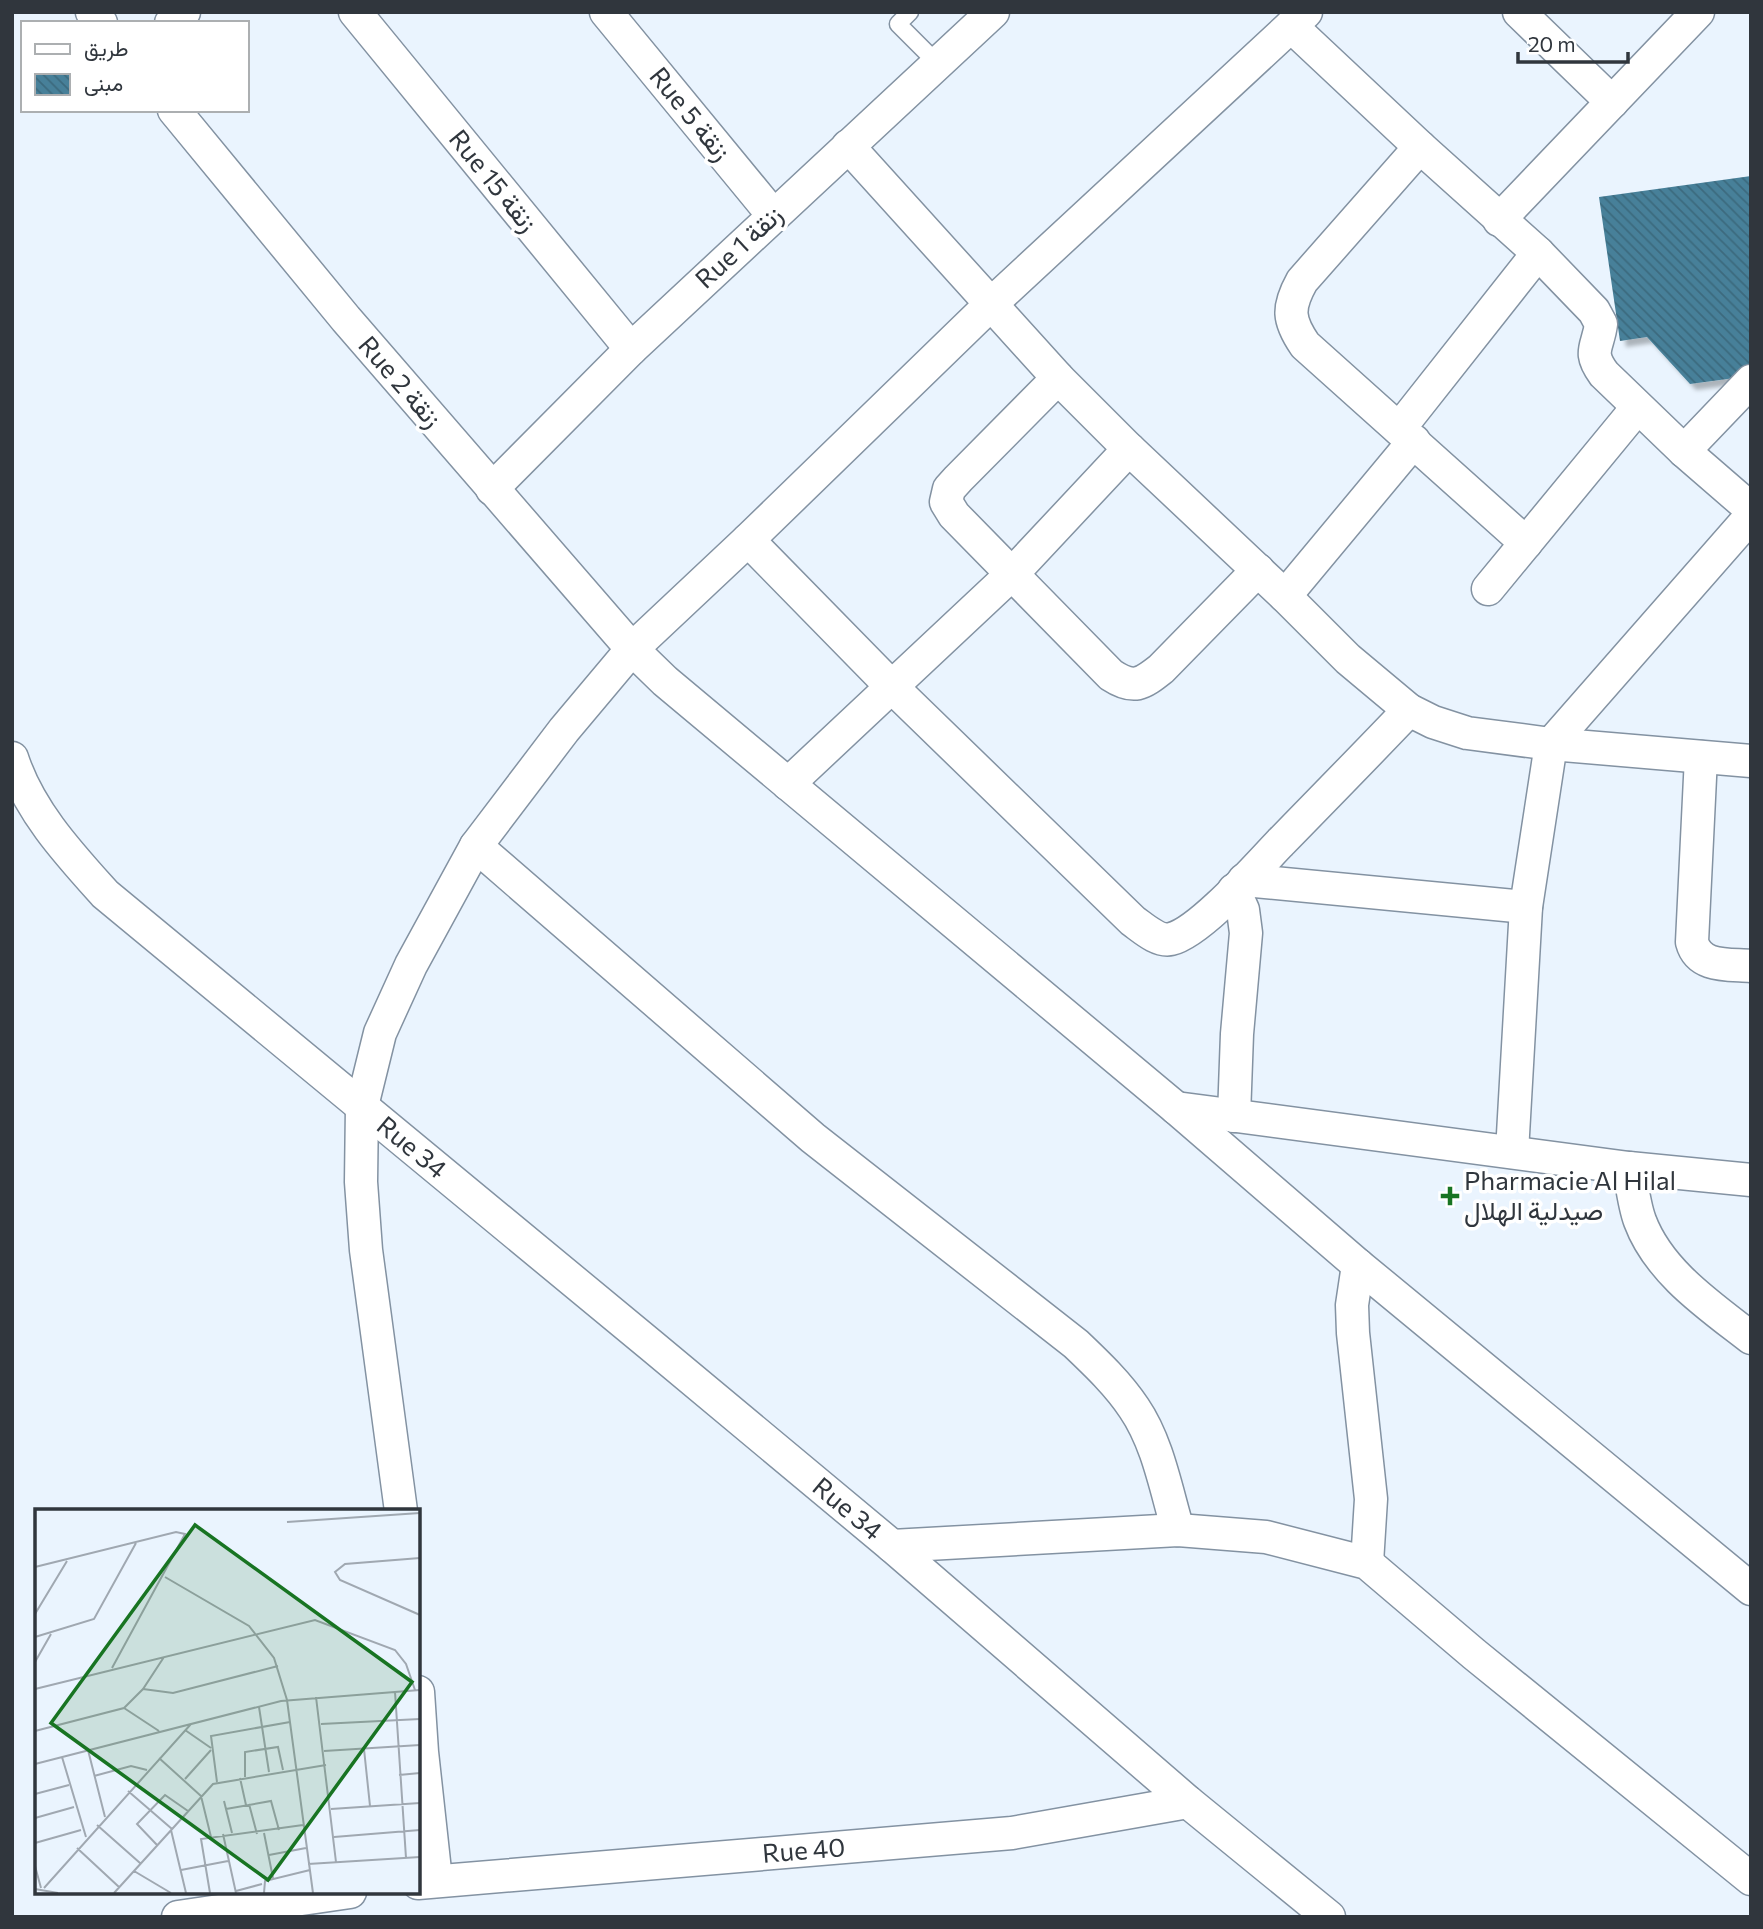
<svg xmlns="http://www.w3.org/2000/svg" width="1763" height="1929" viewBox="0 0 1763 1929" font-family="Commissioner,Vazirmatn,sans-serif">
  <defs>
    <pattern id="building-back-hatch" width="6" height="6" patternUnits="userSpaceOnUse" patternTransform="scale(1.75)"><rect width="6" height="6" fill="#478099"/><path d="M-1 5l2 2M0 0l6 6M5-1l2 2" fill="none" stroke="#3c6a7e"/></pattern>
    <filter id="shadow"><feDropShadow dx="6" dy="6" stdDeviation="2" flood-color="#0004"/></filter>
  </defs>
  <rect width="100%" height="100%" fill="#eaf4fe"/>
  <path fill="url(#building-back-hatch)" filter="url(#shadow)" d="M1751,176V362L1742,377L1690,384L1647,337L1620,341L1599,197Z"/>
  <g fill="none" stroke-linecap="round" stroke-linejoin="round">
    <g stroke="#8392a2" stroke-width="19">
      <path id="service" d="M910,12L898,24L938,64"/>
    </g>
    <g stroke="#8392a2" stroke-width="35">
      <g id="minor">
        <path d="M92,12L101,23"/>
        <path d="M355,12L631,349"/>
        <path d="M606,12L773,215"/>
        <path d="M1519,12L1612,102"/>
        <path d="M171,23L184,12"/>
        <path d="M1291,26L1420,147L1538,253L1594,311L1601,324C1598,348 1587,351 1604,374L1684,451L1751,509"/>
        <path d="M174,110L346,319L632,649L665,681L1176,1108L1358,1265L1751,1589"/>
        <path d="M848,146L1058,378L1129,449L1285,596L1348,659L1409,710L1433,722L1467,733L1551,744L1751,761"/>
        <path d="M1420,147L1302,281C1287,308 1288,320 1305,345L1526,543"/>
        <path d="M1499,220L1698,12"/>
        <path d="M1058,378L958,479L949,489L946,502L954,515L1111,675C1134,690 1142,684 1161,669L1258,570"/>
        <path d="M1399,429L1538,253"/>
        <path d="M1684,451L1751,381"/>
        <path d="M492,489L631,349L993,12"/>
        <path d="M748,540L892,687L1133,921C1143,928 1158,942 1171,939C1200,932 1256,868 1279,844C1322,800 1366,755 1409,710"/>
        <path d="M1488,589L1637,408"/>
        <path d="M1285,596L1414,441"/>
        <path d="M1701,757L1692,942C1699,968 1728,964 1751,966"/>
        <path id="s1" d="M12,758C29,811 69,854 105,894L652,1346L892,1546L1188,1802L1329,1917"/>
        <path d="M788,784L1012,574L1129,449"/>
        <path d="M476,846L813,1138L1076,1344C1097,1364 1118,1384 1134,1408C1158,1443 1166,1490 1178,1530"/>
        <path d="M1244,880L1526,907"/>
        <path d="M1176,1108L1629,1168L1751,1180"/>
        <path d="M1234,1116L1237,1034L1246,933L1243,910L1234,890"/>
        <path d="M1512,1152L1526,907L1551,744L1751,516"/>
        <path d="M1629,1168C1632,1185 1634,1205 1640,1221C1659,1272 1710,1306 1751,1338"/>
        <path d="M1358,1265L1352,1305L1353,1333L1371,1499L1367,1563"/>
        <path d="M401,1511L366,1250L361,1182L362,1106L380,1033L411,965L476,846L564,730L632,649L748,540L990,305L1306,12"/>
        <path d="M892,1546L1178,1530L1266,1537L1367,1563L1474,1654L1751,1879"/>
        <path d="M418,1692L422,1752L436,1880"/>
        <path id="s2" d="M418,1883L1012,1833L1188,1802"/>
        <path d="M178,1917L350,1892"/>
      </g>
    </g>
    <use href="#service" stroke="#fff" stroke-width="16"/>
    <use href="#minor" stroke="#fff" stroke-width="32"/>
  </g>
  <path fill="#187422" stroke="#fff" stroke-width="2.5" d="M1446.5 1185.5h7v7h7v7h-7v7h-7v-7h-7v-7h7z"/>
  <g text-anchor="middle" stroke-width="7" stroke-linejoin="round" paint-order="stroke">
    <g font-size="26" fill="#30363d" stroke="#fff">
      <text transform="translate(690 114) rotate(51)" y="9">Rue 5 زنقة</text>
      <text transform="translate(493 181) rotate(51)" y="9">Rue 15 زنقة</text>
      <text transform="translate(739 247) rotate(-43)" y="9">Rue 1 زنقة</text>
      <text transform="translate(400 382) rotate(49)" y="9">Rue 2 زنقة</text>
      <text dy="9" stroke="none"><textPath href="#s1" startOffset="564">Rue 34</textPath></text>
      <text dy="9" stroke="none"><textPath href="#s1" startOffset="1130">Rue 34</textPath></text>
      <text dy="9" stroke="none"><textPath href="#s2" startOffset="387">Rue 40</textPath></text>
    </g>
    <g font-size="26" fill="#30363d" stroke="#fff" text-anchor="start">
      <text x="1464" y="1190">Pharmacie Al Hilal<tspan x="1464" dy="30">صيدلية الهلال</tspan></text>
    </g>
  </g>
  <g transform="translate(35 1509)">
    <rect width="385" height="385" fill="#eaf4fe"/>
    <path fill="none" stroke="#a0a8b1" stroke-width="2" d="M252,13L385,4M385,49L310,55L300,63L305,71L385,106M0,58L141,23L150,25L77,159M130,68L214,117L239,149L252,191L278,384M0,105L32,52M0,128L59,110L101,34M0,153L16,125M0,180L280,111L360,141L371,155L380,181M108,180L138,184L243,157M360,183L371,349M281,188L301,353M224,198L234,263M89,199L124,222M286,215L385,210M150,221L176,239M0,222L89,199L108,180L129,148M329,240L335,297M53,241L70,308M289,242L385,236M27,248L51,328M124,249L166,287L176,328M0,255L246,192L385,181M364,266L385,264M59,267L96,257L112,261M210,268V243L243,238L248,261M205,269L211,296M150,270L176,241M182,273L176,227L255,213M93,282L137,320M0,285L34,276M189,292L197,324M214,295L222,325M191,300L236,292L244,321M296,300L385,294M0,309L39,298M62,316L105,354M136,321L151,384M229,324L238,369M188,325L201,384M299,328L385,321M0,334L46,321M122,336L102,315L130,286L153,302M42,339L84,378M234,346L271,339M273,355L385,348M0,357L6,379M146,361L193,352M99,362L136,384M9,379L156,215M0,380L23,384M201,382L227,375M79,384L178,275L291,256M175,384L166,330L268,316M229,384L230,372L275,361"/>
    <path fill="#187422" fill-opacity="0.15" stroke="#187422" stroke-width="3.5" d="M160,16L377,173L233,371L16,214Z"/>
    <rect width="385" height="385" fill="none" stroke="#30363d" stroke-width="3.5"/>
  </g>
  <rect width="1763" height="1929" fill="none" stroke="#30363d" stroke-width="28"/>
  <rect x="21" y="21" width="228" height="91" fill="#ffffff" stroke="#acafb1" stroke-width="2"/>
  <rect x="35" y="44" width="35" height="10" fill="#ffffff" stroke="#acafb1" stroke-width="2"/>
  <text x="84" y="56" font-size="21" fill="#30363d">طريق</text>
  <rect x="35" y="74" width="35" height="21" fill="url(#building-back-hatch)" stroke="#acafb1" stroke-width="2"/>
  <text x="84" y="91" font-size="21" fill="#30363d">مبنى</text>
  <path d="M1518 52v10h110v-10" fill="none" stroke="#30363d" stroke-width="3.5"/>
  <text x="1528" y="52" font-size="21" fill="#30363d" stroke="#ffffff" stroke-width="5" paint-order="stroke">20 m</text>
</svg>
